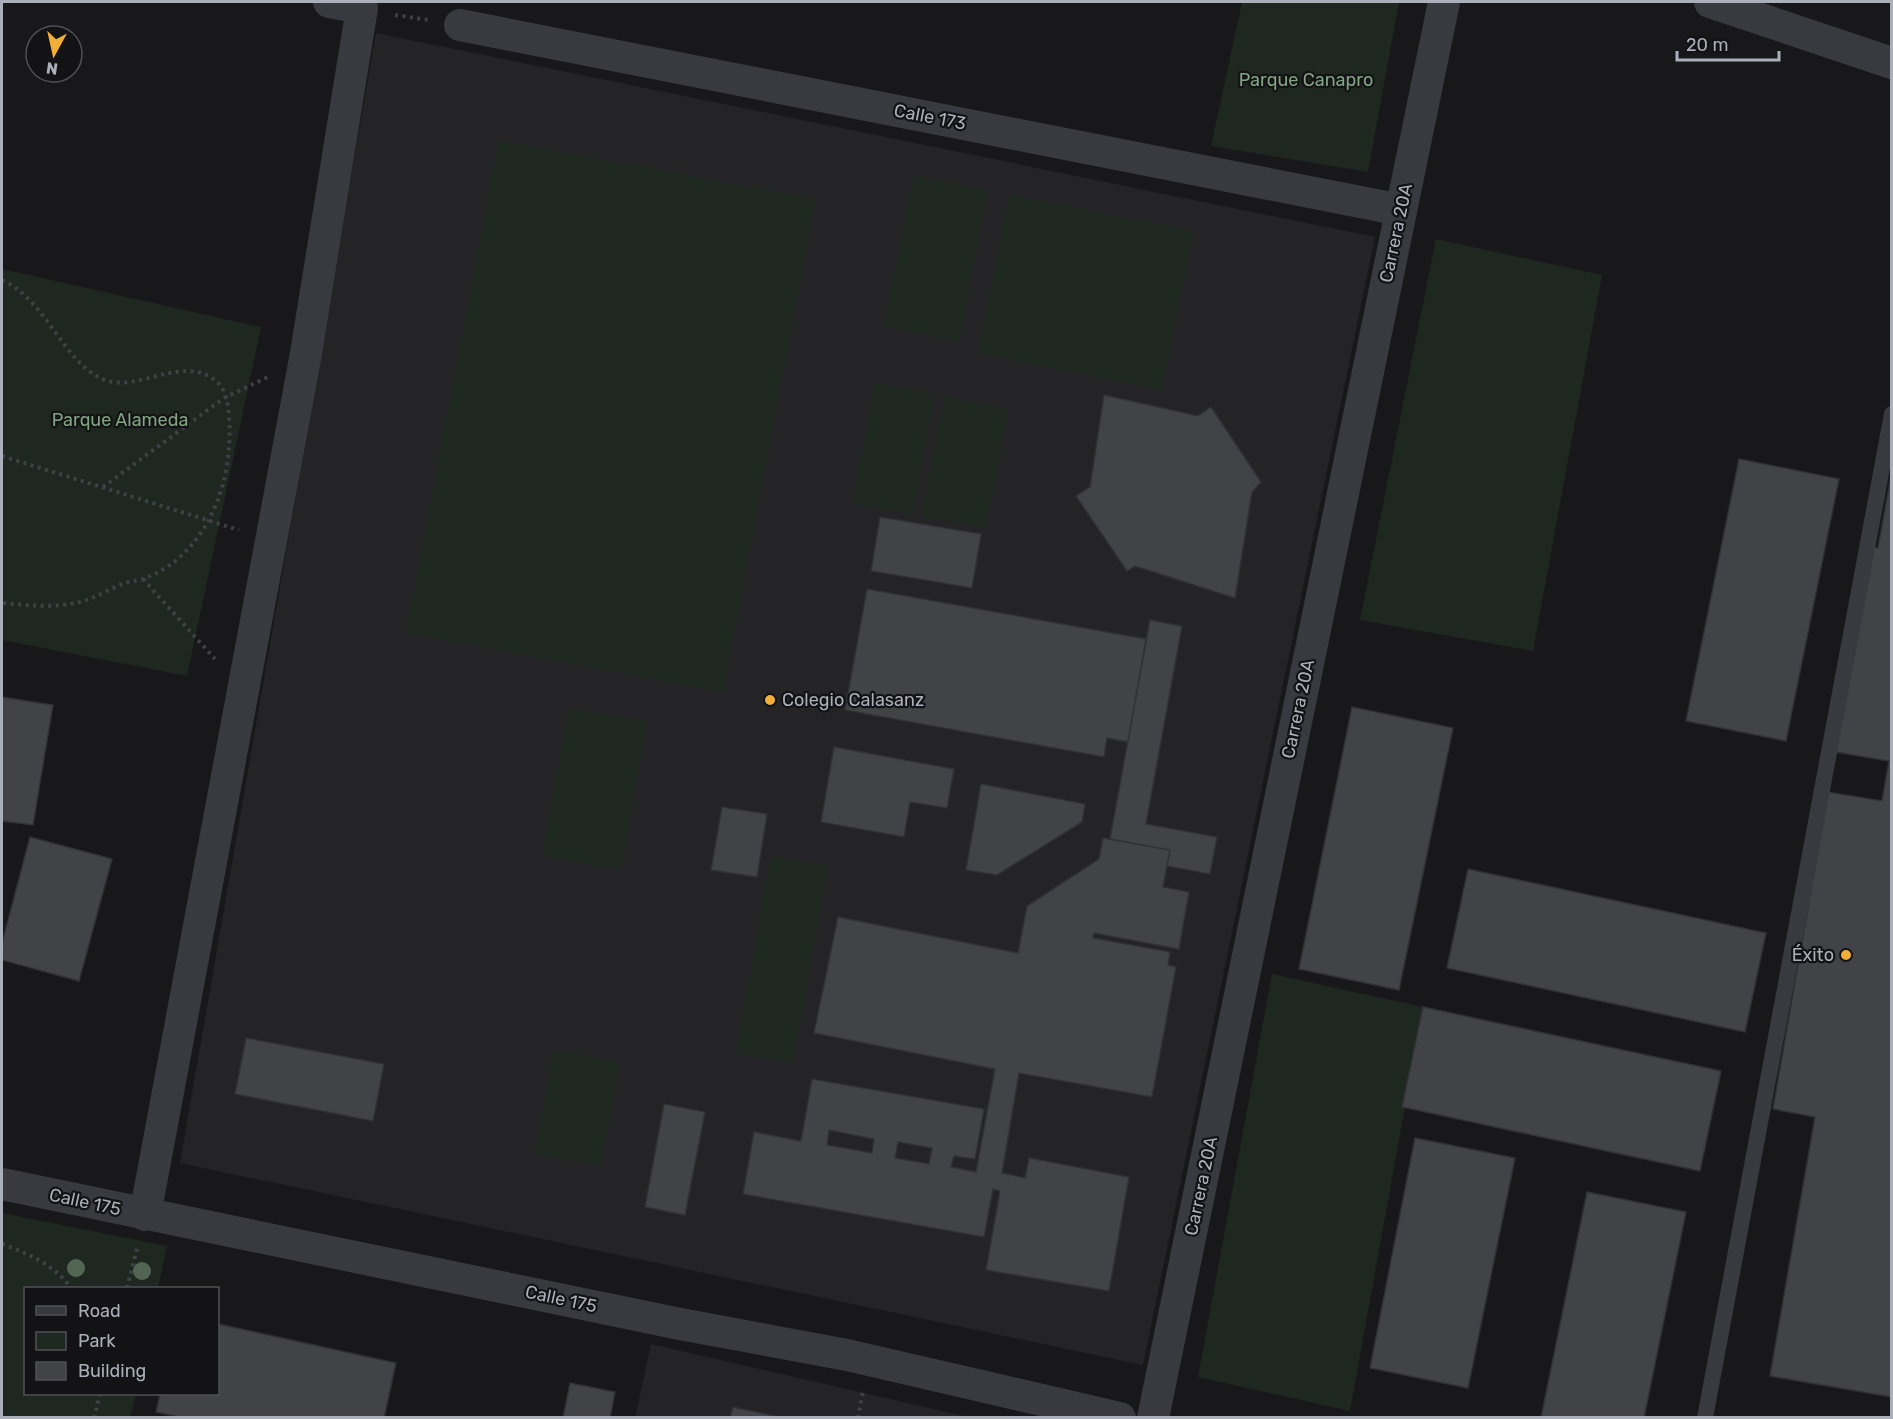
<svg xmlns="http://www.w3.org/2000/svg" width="1893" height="1419" viewBox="0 0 1893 1419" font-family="Rubik,sans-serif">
  <rect width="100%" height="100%" fill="#18181a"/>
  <path fill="#242427" d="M376,33L1375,237L1143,1365L180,1163Z
    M651,1344L968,1417L635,1418Z"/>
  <path fill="#1f2820" d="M1242,2H1399L1368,172L1211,146Z
    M499,140L816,199L723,692L406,633Z
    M914,176L988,190L959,341L884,327Z
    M1010,194L1194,231L1162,390L978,353Z
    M1436,239L1602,275L1533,651L1360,620Z
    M2,269L261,327L187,676L2,640Z
    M875,383L935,394L913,515L853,504Z
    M944,396L1009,408L986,528L921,516Z
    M569,708L647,721L621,870L542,856Z
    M771,856L828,866L793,1063L736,1053Z
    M1272,974L1423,1007L1350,1411L1198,1377Z
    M554,1050L620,1062L601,1166L535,1154Z
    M2,1213L167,1246L158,1288H26V1394H136L130,1417H2Z"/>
  <path fill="#424347" stroke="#323236" stroke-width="1.5" fill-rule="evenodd" d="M1104,395L1198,416L1211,407L1261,482L1252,492L1235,598L1135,566L1127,571L1076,496L1090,487Z
    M1739,459L1839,479L1786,741L1686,721Z
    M1892,471V1397L1770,1376L1815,1117L1773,1109L1828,792L1882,801L1889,761L1835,752L1870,547L1878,548Z
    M880,517L981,534L972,588L871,571Z
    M867,589L1146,639L1128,742L1107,738L1104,757L845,710Z
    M1150,620L1182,626L1146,824L1217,837L1210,874L1167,866L1170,850L1110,839Z
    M2,697L53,705L33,825L2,821Z
    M1352,707L1453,728L1399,990L1299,969Z
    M834,747L954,769L947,808L910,802L904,837L821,822Z
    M981,784L1085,804L1082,822L997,875L966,870Z
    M722,807L767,814L757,877L711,870Z
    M30,837L112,859L79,981L2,960V943Z
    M1103,838L1170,850L1163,887L1189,892L1179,949L1094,933L1093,938L1170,952L1168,965L1176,967L1152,1097L1019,1073L1002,1173L1025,1178L1029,1158L1129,1177L1109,1291L986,1270L1000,1191L993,1189L984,1237L743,1194L754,1132L801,1141L812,1079L984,1109L975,1159L954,1156L951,1167L976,1172L995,1069L814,1033L838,917L1018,953L1027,906L1099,859ZM829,1130L874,1139L872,1153L827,1145ZM898,1142L932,1148L929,1164L895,1158Z
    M1468,869L1766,933L1745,1032L1447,968Z
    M1423,1007L1721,1071L1700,1171L1402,1107Z
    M246,1038L384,1064L373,1121L235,1094Z
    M664,1104L705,1112L685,1215L645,1207Z
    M1415,1138L1515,1158L1468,1388L1370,1368Z
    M1587,1192L1686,1212L1644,1418H1541Z
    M218,1324L396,1363L384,1418H183L156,1412L160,1394H218Z
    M570,1383L615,1392L610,1418H563Z
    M733,1407L784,1418H730Z"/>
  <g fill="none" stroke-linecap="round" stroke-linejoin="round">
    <path stroke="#3f4146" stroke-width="4" stroke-dasharray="3 4.5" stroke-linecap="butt" d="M395,15L429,20
      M2,280C47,300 64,365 105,380C139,393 187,351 219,384C231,397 230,429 229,446C226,501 198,559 143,579C137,581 131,581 125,583C111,588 98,597 83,601C57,609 28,605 2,603
      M2,456L239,530
      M103,487L224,398L268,377
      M143,579L215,659
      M2,1244C27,1253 55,1265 71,1288
      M127,1288L138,1245
      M94,1418L100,1394
      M858,1418L863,1391"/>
    <path stroke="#393a3f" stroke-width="16" d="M1705,1418L1892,414"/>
    <path stroke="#393a3f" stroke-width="32" d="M1710,2L1892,63
      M460,25L1401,210
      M2,1184L680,1324L847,1355L1120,1418
      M145,1215L305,359L362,8L329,2
      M1153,1418L1444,2"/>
  </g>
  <g fill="#526553">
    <circle cx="76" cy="1268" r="9"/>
    <circle cx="142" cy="1271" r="9"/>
  </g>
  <g fill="#f2af38" stroke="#131315" stroke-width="2">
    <circle cx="770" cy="700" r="6"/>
    <circle cx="1846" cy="955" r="6"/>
  </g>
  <g text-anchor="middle" stroke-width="4.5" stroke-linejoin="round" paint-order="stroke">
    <g font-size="18" fill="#81a482" stroke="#131315">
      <text x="1306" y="86">Parque Canapro</text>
      <text x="120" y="426">Parque Alameda</text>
    </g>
    <g font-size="18" fill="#aaafb9" stroke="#131315">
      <text transform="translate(930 117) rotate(11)" y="6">Calle 173</text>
      <text transform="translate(1396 233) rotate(-78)" y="6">Carrera 20A</text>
      <text transform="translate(1298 709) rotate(-78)" y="6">Carrera 20A</text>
      <text transform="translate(1201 1186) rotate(-78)" y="6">Carrera 20A</text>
      <text transform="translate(85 1202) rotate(12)" y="6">Calle 175</text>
      <text transform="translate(561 1299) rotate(12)" y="6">Calle 175</text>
    </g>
    <g font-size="18" fill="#aaafb9" stroke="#131315" text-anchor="start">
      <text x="782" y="706">Colegio Calasanz</text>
      <text x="1834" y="961" text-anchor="end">Éxito</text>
    </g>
  </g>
  <rect width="1893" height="1419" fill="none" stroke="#aaafb9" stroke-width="6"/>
  <rect x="24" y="1287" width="195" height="108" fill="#131315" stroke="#4f5157" stroke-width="1.5"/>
  <rect x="36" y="1306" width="30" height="9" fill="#393a3f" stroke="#4f5157" stroke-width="1.5"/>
  <text x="78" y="1317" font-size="18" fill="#aaafb9">Road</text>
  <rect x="36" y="1332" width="30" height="18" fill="#1f2820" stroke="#4f5157" stroke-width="1.5"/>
  <text x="78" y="1347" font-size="18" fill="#aaafb9">Park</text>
  <rect x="36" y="1362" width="30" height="18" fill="#424347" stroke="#4f5157" stroke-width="1.5"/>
  <text x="78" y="1377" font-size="18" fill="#aaafb9">Building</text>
  <g transform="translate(54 54) rotate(188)"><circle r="28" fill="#131315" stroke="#4f5157" stroke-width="1.5"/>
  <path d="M0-4.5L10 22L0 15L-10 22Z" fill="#f2af38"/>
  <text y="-9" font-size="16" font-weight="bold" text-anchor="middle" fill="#aaafb9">N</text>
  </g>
  <path d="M1677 51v9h102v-9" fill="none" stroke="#aaafb9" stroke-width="3"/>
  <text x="1686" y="51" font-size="18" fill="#aaafb9" stroke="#131315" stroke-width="4.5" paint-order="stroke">20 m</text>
</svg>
